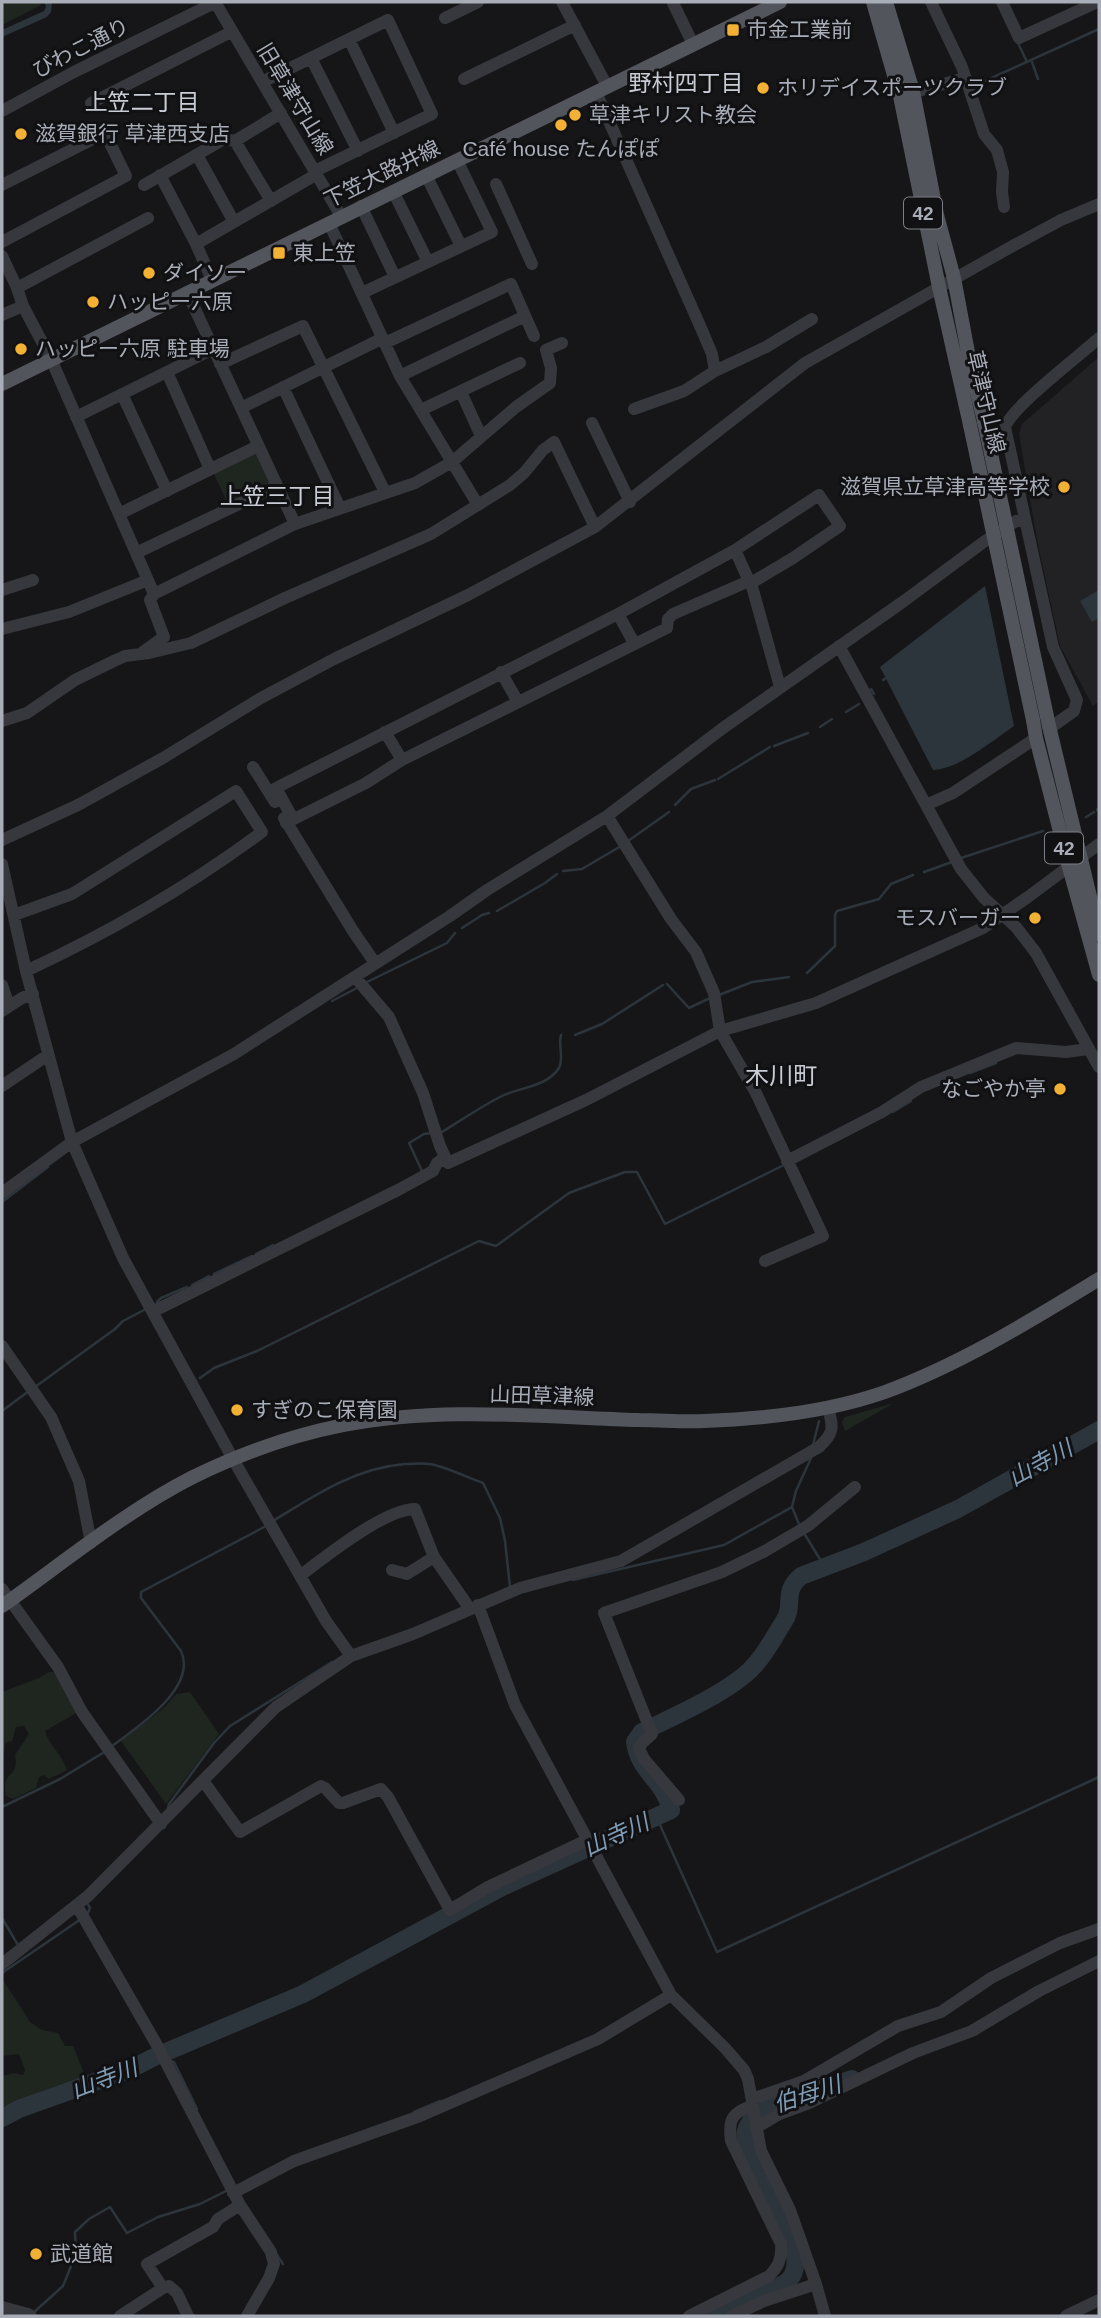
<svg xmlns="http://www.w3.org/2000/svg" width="1101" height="2318" viewBox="0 0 1101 2318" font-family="Helvetica,'Noto Sans JP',sans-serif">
  <rect width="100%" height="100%" fill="#161618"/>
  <path fill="#222225" d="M1099,357V701L1093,706L1060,646L1037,540L1019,434L1022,424Z"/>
  <path fill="#1e261f" d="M2,2H40L41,5L2,25Z
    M256,453L270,484L229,506L213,472Z
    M894,1403L845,1431L842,1422L845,1417Z
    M49,1672H56L78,1712L45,1731C49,1746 63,1755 67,1770L49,1779L44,1775L39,1777L36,1788L13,1799L6,1796C0,1769 20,1780 15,1755L29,1734L24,1726L16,1727L12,1741L5,1743L4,1753L2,1755V1692L39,1678Z
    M190,1692L219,1734L166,1804L121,1741L165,1707L176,1694Z
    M2,1978L30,2022L42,2030L58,2033L65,2046H73L86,2078L78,2086H73L54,2095L46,2092L36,2101L4,2114H2V2076L14,2073L23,2075L25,2070L19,2054L2,2056Z"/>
  <path fill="#2c353c" d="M44,2L52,3L51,12L47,17L2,37V30L44,11L46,7Z
    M985,586L1014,726C992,741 959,769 933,770L880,667Z
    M1099,590V618L1092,622L1080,601Z"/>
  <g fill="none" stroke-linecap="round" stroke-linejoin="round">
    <path stroke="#2c353c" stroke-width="2.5" d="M1018,43L1027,62
      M1032,62L1038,79
      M974,86L1099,29
      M883,680L886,678
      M871,689L874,694
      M846,712L859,704
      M820,727L832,719
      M774,746L808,733
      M718,779L770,747
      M675,805L691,789L715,780
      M1097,810L1099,808
      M1086,817L1094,812
      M628,841L669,812
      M961,858L1043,831
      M563,871L582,869L621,846
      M924,872L952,862
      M497,911L545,883L557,874
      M462,928L482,915L489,913
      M807,973L835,946V915L837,911L879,899L891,884L913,875
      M367,982L447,943L455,933
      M667,984L689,1008L708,999
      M719,995L752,982L789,977
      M332,1001L357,988
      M575,1035L602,1024L663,985
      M970,1073L996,1063
      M893,1112L911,1101
      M442,1132C460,1121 482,1106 500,1097C518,1087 546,1088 559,1068C564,1059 558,1044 561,1035
      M422,1171L409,1143L424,1134L431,1133
      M2,1202L48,1167
      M256,1254L273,1245
      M214,1274L252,1256
      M192,1285L209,1276
      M157,1302L161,1298L187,1287
      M200,1378L214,1368L257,1351L479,1241L496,1246L569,1193L625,1172H637L665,1224L786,1164
      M35,1387L115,1329L123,1321L146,1309
      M2,1411L29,1391
      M813,1445L819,1421
      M792,1507L796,1491L811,1458
      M273,1521C315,1495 355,1468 405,1464C416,1464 427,1462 438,1466C453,1470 468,1478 483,1483L500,1518L505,1541L510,1587
      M804,1533L824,1566
      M573,1580L724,1545L792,1507L799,1524
      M111,1747C136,1728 198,1688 181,1651L141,1598V1592L268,1525
      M2,1807L60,1779L106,1751
      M168,1808L169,1804L214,1743L230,1726L332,1662
      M660,1825L717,1952L1099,1777
      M87,1915L90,1908L87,1903
      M2,1918L18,1945
      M2,1973L81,1919
      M170,2061L174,2062L197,2109
      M414,2112L440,2101
      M277,2255L283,2264
      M32,2314L63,2286L76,2254L75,2232L89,2219L110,2207L127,2233L158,2217L200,2204L228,2190"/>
    <path stroke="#2c353c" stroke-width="18" d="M2,2118L19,2109L131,2069L152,2058L303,1994L502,1887L671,1810C664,1780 639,1772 635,1742L642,1732C674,1716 730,1692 753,1667C765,1655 774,1637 783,1623C796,1604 781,1593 801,1576L864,1552L958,1509L1099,1430
      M711,2316C720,2311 729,2305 739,2301C752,2294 779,2290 789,2280C810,2259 773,2193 760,2171C754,2160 742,2145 746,2131C748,2123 755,2115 761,2109L852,2079"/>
    <path stroke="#37383d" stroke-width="12" d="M215,2L341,216
      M562,2L607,86
      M931,2L962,67L984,134L997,150L1003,172L1002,192L1004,207
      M1002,2L1019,38L1095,3
      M673,3L693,44
      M445,18L478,2
      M349,39L394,133
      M311,58L358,151
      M464,79L575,25
      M262,82L388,20L432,114L315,171
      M596,92L701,328L712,354L715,371
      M904,95L965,78
      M91,103L231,32
      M2,111L74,72L216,2
      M235,141L271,201
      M197,155L234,222
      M160,175L196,244L212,280
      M426,175L461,246
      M496,184L532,264
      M2,185L105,133L126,176L2,242
      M144,185L224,139L235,141L281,113
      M393,191L428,262
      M361,206L395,277
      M329,223L400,376L478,505
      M196,244L317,174
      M2,256L17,288L23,306L51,359L154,594
      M17,288L148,218
      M187,292L295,524
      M362,293L492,232L457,160
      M2,315L23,306
      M385,343L511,284L534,336
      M220,364L303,326L385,492
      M167,372L210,469
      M400,376L525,316
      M283,387L340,508
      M461,392L481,436
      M122,394L167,491
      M241,408L383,338
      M634,409L684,391L715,371L766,347L812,319
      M421,410L520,363
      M76,417L213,349
      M592,423L630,502
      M119,514L258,446
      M136,553L277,486
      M751,583L780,687
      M2,590L33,580
      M618,614L634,643
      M2,629L69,612L148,580
      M839,646L961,869L984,898L1016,927L1036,953L1099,1067
      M143,652L164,637L150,600L154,594L295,524L415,483L452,462L516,407L550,383L551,368L546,350L562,343
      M501,672L518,702
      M2,721L27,713L75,680L116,660L125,656L149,653L191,643L285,598L431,534L510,485L524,473L543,450L554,442L595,527
      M1050,728L1074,711L1077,700L1053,647L1005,427C1013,406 1079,356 1099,338
      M385,732L402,760
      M253,767L275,802
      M926,805L953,793L1036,738
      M607,816L671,919L696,952L714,993L720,1031L756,1093L823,1236L765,1261
      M284,818L353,931L375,963
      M293,819L276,788L618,614L735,550L749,581
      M286,823L366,783L402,760L667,628L668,619L673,614L749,581L751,583L793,558L840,526L819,495L735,550
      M2,840L78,805L163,758L261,698L334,659L468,595L595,527L805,363L1009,248L1061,220L1099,204
      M2,864L26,971L72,1142L123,1258L233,1459L326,1621L351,1656
      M14,915L72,894L236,791L262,832C189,886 108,933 26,971
      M355,977L389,1017L423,1093L440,1146L448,1163L586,1100L720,1031L816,1003L983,928L1028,897L1099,844
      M2,985L9,1006
      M2,1011L22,998L33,994
      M2,1086L48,1055
      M787,1161L882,1112L921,1087L1016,1048L1066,1052L1088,1049
      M2,1193L72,1142L234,1054L450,916L487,890L607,816L723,728L904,601L985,541L1016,521L1024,520
      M154,1311L398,1190L433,1171L437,1163L445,1157
      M2,1346L51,1417L79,1481L91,1543
      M392,1570L407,1574L434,1557
      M301,1575C326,1556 385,1509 415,1509L434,1557L470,1609
      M2,1589L58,1667L82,1712L161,1824
      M478,1605L515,1705L671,1995L725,2048L744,2070L748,2079L761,2151L790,2210L816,2284L825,2316
      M204,1782L240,1832L321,1786L325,1788L339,1803H343L381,1789L388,1797L450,1910L488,1887L587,1840
      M679,1800L644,1759L639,1749L642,1743L652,1734L604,1613L722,1572L765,1551L809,1525L855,1487
      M77,1906L158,2047L240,2205L271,2252L274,2264L269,2278L247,2316
      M2,1964L88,1896L276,1707L351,1656L413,1634L520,1588L621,1561L819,1447C835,1432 833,1428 828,1407
      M752,2099L804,2081L898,2026L941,2012L991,1978L1060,1943L1099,1929
      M756,2128L779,2114L809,2103L913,2053L972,2031L1039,1991L1099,1961
      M233,2193L294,2161L420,2116L598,2039L671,1995
      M163,2288L147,2264L213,2227L218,2219L240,2205
      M2,2307L28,2314L31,2316
      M120,2316L163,2288L169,2286L177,2293L188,2316
      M689,2316L769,2276C779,2266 782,2258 781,2244L731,2141C728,2120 732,2112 752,2106
      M732,2316L764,2301L816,2284
      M1066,2316L1099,2300"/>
    <path stroke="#53555c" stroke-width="14" d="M873,2L900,96L939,287L970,425
      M886,2L913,91L937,215L954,278L970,363L984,421
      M2,384L780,2
      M1033,720L1036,738L1069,867L1099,975
      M1049,726L1099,934
      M2,1606C63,1563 126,1511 193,1477C240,1454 292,1435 344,1425C441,1406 541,1417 639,1420C661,1420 683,1422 704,1421C764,1419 828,1412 885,1392C961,1364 1030,1321 1099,1279"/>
    <path stroke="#53555c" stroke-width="14" d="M984,421L1049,726
      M970,425L1033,720"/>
  </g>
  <g fill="#f2b134" stroke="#111113" stroke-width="2.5">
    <rect x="726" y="23" width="14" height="14" rx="3.5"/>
    <circle cx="763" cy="88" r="7"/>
    <circle cx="575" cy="115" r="7"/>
    <circle cx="561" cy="125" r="7"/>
    <circle cx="21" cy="134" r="7"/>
    <rect x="272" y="246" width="14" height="14" rx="3.5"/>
    <circle cx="149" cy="273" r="7"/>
    <circle cx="93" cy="302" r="7"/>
    <circle cx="21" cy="349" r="7"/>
    <circle cx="1064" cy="487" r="7"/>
    <circle cx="1035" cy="918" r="7"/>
    <circle cx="1060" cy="1089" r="7"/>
    <circle cx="237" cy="1410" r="7"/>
    <circle cx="36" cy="2254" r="7"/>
  </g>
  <g text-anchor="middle" stroke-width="6" stroke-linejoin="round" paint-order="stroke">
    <g fill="#111113" stroke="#7b7e86" stroke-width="2">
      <rect x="904" y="197.5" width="38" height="31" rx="5"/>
      <rect x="1045" y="832.5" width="38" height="31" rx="5"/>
    </g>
    <g font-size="19" font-weight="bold" fill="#a8adb8">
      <text x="923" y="220">42</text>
      <text x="1064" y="855">42</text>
    </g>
    <g font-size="21" fill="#a8adb8" stroke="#111113" text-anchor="start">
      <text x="747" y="37">市金工業前</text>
      <text x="777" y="95">ホリデイスポーツクラブ</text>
      <text x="589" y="122">草津キリスト教会</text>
      <text x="35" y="141">滋賀銀行 草津西支店</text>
      <text x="561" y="156" text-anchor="middle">Café house たんぽぽ</text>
      <text x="293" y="260">東上笠</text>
      <text x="163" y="280">ダイソー</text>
      <text x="107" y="309">ハッピー六原</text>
      <text x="35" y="356">ハッピー六原 駐車場</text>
      <text x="1050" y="494" text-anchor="end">滋賀県立草津高等学校</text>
      <text x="1021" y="925" text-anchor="end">モスバーガー</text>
      <text x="1046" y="1096" text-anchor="end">なごやか亭</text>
      <text x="251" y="1417">すぎのこ保育園</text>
      <text x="50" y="2261">武道館</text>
    </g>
    <g font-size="21" fill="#a8adb8" stroke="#111113">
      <text transform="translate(81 48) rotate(-27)" y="7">びわこ通り</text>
      <text transform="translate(295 99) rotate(59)" y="7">旧草津守山線</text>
      <text transform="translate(382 174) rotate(-26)" y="7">下笠大路井線</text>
      <text transform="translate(986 402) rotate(77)" y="7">草津守山線</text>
      <text transform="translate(542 1396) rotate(2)" y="7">山田草津線</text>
    </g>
    <g font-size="23" fill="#c9ccd4" stroke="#111113">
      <text x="686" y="91">野村四丁目</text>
      <text x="142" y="110">上笠二丁目</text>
      <text x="277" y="504">上笠三丁目</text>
    </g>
    <g font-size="23" font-style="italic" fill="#7f9bb3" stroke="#111113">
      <text transform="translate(1040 1463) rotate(-29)" y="8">山寺川</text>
      <text transform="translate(616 1835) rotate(-25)" y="8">山寺川</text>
      <text transform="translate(104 2079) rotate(-21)" y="8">山寺川</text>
      <text transform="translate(807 2094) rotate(-18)" y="8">伯母川</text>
    </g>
    <g font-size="24" fill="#c9ccd4" stroke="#111113">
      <text x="781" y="1084">木川町</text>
    </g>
  </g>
  <rect width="1101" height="2318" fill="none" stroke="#a8adb8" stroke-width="7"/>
</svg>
